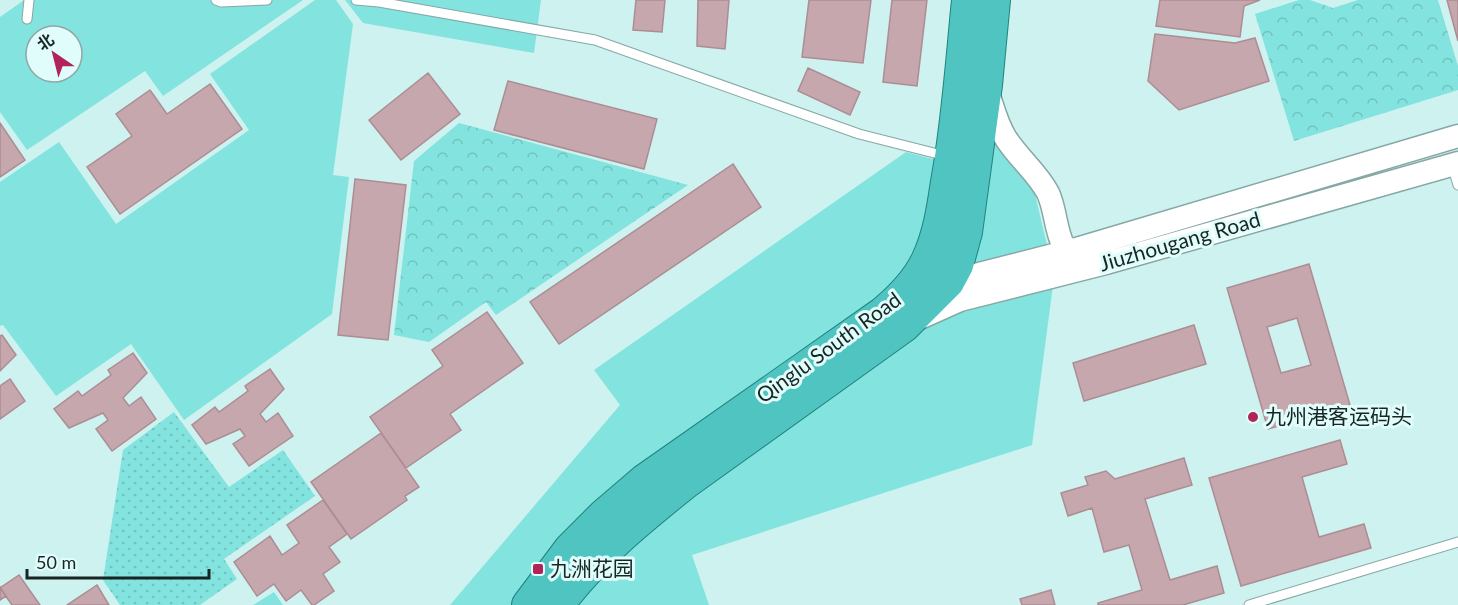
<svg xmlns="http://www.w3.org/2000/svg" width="1458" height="605" viewBox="0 0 1458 605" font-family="Lato,'Noto Sans SC',sans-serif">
  <defs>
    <pattern id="park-crowns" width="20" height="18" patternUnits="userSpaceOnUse" patternTransform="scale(1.5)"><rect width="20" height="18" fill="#83e3de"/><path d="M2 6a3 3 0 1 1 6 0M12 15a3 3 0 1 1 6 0" fill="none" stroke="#70c3be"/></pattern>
    <pattern id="garden-dots" width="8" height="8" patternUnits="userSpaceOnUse" patternTransform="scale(1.5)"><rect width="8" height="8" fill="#83e3de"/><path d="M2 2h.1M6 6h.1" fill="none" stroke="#70c3be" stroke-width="1.8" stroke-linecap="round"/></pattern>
  </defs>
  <rect width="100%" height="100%" fill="#cdf2ef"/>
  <path fill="#83e3de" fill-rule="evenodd" d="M24,0H303L163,96L145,71L27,150L0,112V17ZM36,36H72V72H36Z
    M315,0H336L353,24L333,175L349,177L332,314L184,420L131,344L56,396L3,325L0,326V182L59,142L116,224L249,130L210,74Z
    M345,0H541L534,53L363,23Z
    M990,133L1034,190L1048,249L959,272Z
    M906,152L944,162L918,263L517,605H450L620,405L594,370Z
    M1053,285L1032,445L692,555L709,605H567L592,571L909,328L965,305Z
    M274,592L283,605H253Z"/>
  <path fill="url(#park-crowns)" d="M1299,0H1310L1333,8L1358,0H1438L1458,66V90L1294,141L1255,14Z
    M459,123L688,185L496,315L486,302L429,342L394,335L414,161Z"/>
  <path fill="url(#garden-dots)" d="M174,412L229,487L283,450L315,496L224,559L237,579L200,605H120L103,580L123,450Z"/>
  <path fill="#c7a7ae" stroke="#ac8d93" stroke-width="1.5" fill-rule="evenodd" d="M636,0H665L662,32L633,30Z
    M698,0H729L725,49L697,46Z
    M809,0H871L863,63L802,57Z
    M892,0H927L917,86L883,82Z
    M1160,0H1260L1244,6L1240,37L1156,26Z
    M1447,0H1458V41Z
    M1155,34L1235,43L1255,38L1269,81L1179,110L1148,81Z
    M808,68L860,92L850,115L798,91Z
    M428,73L460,114L401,160L369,120Z
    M508,81L657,119L644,169L494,130Z
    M210,84L242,129L120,214L87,167L132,136L116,114L150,90L167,114Z
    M0,123L25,160L0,177Z
    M733,164L761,207L559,344L530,302Z
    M355,179L406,185L388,340L338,335Z
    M1309,264L1350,405L1268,429L1227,288ZM1297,318L1311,365L1281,373L1267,327Z
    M487,312L523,363L450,414L461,430L406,468L370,417L443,366L432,350Z
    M1194,325L1206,364L1084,401L1073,363Z
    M2,335L16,355L0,371V336Z
    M133,353L147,373L123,398L129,406L141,397L156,419L112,451L96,429L108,420L103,413L69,428L54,409L78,391L82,396L111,375L108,370Z
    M270,369L284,389L260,414L266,422L278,413L293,436L249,466L233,444L245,436L240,429L206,444L192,425L215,407L219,412L248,391L245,386Z
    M10,379L25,401L0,419V386Z
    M381,433L419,487L405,496L407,500L351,539L311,482Z
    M1340,440L1347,464L1302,477L1319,537L1364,524L1371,548L1241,586L1209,478Z
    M1184,458L1192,485L1145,499L1170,580L1217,566L1224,593L1183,605H1098V603L1142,590L1129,545L1104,552L1092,508L1068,516L1061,493L1088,485L1085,477L1106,471L1115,479Z
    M323,500L347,534L329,547L340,562L323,574L334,591L314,605H312L301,590L286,601L274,584L257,596L234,562L270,536L282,555L299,543L287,525Z
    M19,575L40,605H12L0,588Z
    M97,585L109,605H67Z
    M0,587L6,596L0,600Z
    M1051,590L1055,605H1022L1020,599Z"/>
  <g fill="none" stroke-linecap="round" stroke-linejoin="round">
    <g stroke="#85a8a5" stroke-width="11">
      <path id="service" d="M216,0L221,2L267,0
        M356,0L379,2L595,40L859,134L946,156
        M27,19L29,0
        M1452,165L1458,185
        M1249,605L1458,542"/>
    </g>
    <g stroke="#85a8a5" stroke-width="25">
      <path id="tertiary" d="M988,93C993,108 997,124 1005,137C1017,157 1037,172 1048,193C1056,210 1055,230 1064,247L1073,250
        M940,284L1073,250L1458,136
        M922,317L960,300L1106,263L1458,163"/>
    </g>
    <g stroke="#1f837f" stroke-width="34">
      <path id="trunk" d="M528,605L570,549L603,516L645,480L883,313C901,298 917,282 927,261C939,236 943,209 947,182C958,122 962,60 968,0
        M558,605C593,557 639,520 685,483L904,326L948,282L957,265L966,232L986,85L994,0"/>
    </g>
    <use href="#service" stroke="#fff" stroke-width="9"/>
    <use href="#tertiary" stroke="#fff" stroke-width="22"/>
    <use href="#trunk" stroke="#50c4c0" stroke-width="32"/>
  </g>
  <g fill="#b22359" stroke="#e0fdfb" stroke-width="2">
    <circle cx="1253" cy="417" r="6"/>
    <rect x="532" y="563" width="12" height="12" rx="3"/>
  </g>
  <g text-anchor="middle" stroke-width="6" stroke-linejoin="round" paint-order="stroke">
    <g font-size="21" fill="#172524" stroke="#e0fdfb">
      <text transform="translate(1180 242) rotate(-16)" y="7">Jiuzhougang Road</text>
      <text transform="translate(829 348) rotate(-36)" y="7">Qinglu South Road</text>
    </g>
    <g font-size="21" fill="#172524" stroke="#e0fdfb" text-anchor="start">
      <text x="1265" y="424">九州港客运码头</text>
      <text x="550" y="576">九洲花园</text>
    </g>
  </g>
  <g transform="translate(54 54) rotate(325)"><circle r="28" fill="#e0fdfb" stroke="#90a7a5" stroke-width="1.5"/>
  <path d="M0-4.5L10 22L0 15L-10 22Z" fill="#b22359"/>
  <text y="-9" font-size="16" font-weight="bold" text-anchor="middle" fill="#172524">北</text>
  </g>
  <path d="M27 569v9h182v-9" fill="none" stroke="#172524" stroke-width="3"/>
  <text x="36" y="569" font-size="18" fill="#172524" stroke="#e0fdfb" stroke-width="4.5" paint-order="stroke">50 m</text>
</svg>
